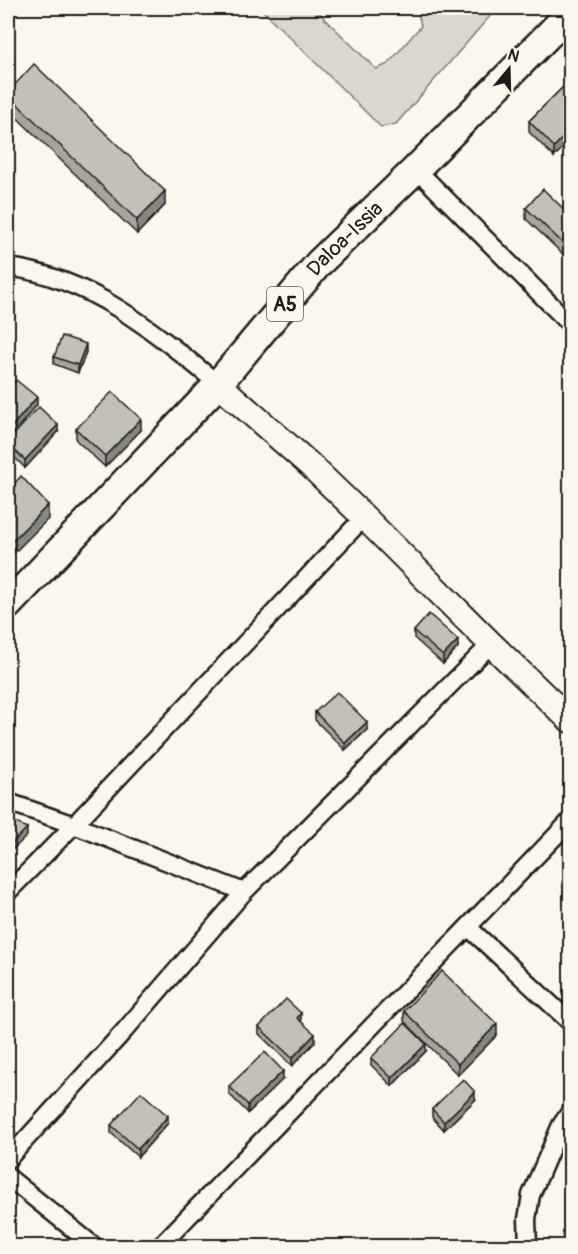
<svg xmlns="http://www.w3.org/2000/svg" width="578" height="1254" viewBox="0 0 578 1254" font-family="Pangolin,sans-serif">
  <rect width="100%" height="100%" fill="#fbf7ec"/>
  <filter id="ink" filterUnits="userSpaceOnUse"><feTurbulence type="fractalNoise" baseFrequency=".0167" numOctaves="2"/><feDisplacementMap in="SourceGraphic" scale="12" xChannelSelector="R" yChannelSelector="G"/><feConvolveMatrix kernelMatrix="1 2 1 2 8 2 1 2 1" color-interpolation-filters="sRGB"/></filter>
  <g filter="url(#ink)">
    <path fill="#dad7ce" stroke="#7b7a75" stroke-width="1.5" d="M260,8H314L376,69L388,64L421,26L418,12L414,8H497L396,124L381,127Z"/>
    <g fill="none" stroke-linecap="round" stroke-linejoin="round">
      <g stroke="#1c1c1c" stroke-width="21">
        <path id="street" d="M416,169L570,324
          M8,267C92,278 155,332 218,384
          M8,802L74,825L244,892
          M8,892L74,825L364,517
          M468,927L570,1022
          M8,1159L125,1030L244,892L491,644
          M8,1177L94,1246
          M160,1246L570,821
          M528,1246L527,1219L531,1195L561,1125L570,1112"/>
      </g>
      <g stroke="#1c1c1c" stroke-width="28">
        <path id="secondary" d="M218,384L310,465L364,517L491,644L570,720"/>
      </g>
      <g stroke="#1c1c1c" stroke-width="32">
        <g id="primary">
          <path id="s1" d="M8,605L218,384L319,263L416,169L570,13"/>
        </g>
      </g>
      <use href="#street" stroke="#fbf7ec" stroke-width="16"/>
      <use href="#secondary" stroke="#fbf7ec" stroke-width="24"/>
      <use href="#primary" stroke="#fbf7ec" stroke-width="27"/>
    </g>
    <path fill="#a8a59e" stroke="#1c1c1c" stroke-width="1.5" d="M570,80L554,157L529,132V121Z
      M8,92L165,205L137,234L8,109Z
      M526,208L570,215V261L526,219Z
      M86,352L78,373L54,364V357Z
      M76,429L141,430L105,467L76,440Z
      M58,432L25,468L8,451V441Z
      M414,631L458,647L443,664L414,638Z
      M315,712L367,730L345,750L315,720Z
      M404,1011L497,1035L458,1075L404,1021Z
      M301,1021L315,1042L292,1066L259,1034V1027Z
      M426,1051L392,1086L371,1065V1058Z
      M283,1079L248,1113L229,1094V1086Z
      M475,1100L444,1130L432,1117V1109Z
      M168,1123L138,1157L111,1133V1125Z"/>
    <path fill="#888681" stroke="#1c1c1c" stroke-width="1.5" d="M570,130V141L554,157V147Z
      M165,191V205L137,234V220Z
      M86,344V352L78,373V365Z
      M37,397V405L8,439V431Z
      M141,419V430L105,467V456Z
      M58,425V432L25,468V460Z
      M48,505V519L8,559V545Z
      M458,640V647L443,664V656Z
      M367,722V730L345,750V743Z
      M27,828V836L8,854V847Z
      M11,1005V1016L8,1019V1008Z
      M301,1013V1021L297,1025V1018Z
      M497,1024V1035L458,1075V1064Z
      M315,1034V1042L292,1066V1058Z
      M426,1044V1051L392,1086V1078Z
      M283,1071V1079L248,1113V1105Z
      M475,1092V1100L444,1130V1122Z
      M168,1116V1123L138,1157V1149Z"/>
    <path fill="#c3c0b8" stroke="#1c1c1c" stroke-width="1.5" d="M34,64L165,191L137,220L8,95V92Z
      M570,80V130L554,147L529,121Z
      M543,189L570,215V250L526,208Z
      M62,336L86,344L78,365L54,357Z
      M16,380L37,397L8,431V391Z
      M112,392L141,419L105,456L76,429Z
      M39,407L58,425L25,460L8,444V441Z
      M21,476L48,505L8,545V491Z
      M429,614L458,640L443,656L414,631Z
      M337,692L367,722L345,743L315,712Z
      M8,819L27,828L8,847Z
      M442,971L497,1024L458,1064L404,1011Z
      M286,999L301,1013L297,1018L315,1034L292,1058L259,1027Z
      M8,1001L11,1005L8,1008Z
      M405,1023L426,1044L392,1078L371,1058Z
      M265,1052L283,1071L248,1105L229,1086Z
      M463,1079L475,1092L444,1122L432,1109Z
      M141,1092L168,1116L138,1149L111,1125Z"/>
  </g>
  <g text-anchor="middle" stroke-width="6" stroke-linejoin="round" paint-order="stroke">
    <rect fill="#fbf7ec" stroke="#5f5e5a" stroke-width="1.5" x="267" y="287" width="36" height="34" rx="4.5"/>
    <g font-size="20" font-weight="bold" fill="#1c1c1c">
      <text x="285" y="311">A5</text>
    </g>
    <g font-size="21" fill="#1c1c1c" stroke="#fbf7ec">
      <text dy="7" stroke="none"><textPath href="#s1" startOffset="498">Daloa-Issia</textPath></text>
    </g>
  </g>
  <rect width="578" height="1254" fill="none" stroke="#fbf7ec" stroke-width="30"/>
  <rect x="15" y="15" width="548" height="1224" fill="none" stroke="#1c1c1c" stroke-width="2" filter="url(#ink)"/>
  <g transform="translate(509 69) rotate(19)" stroke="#fbf7ec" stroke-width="4.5" paint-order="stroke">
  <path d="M0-4.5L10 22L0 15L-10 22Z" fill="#1c1c1c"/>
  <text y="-9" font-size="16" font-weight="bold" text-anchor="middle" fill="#1c1c1c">N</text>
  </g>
</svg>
